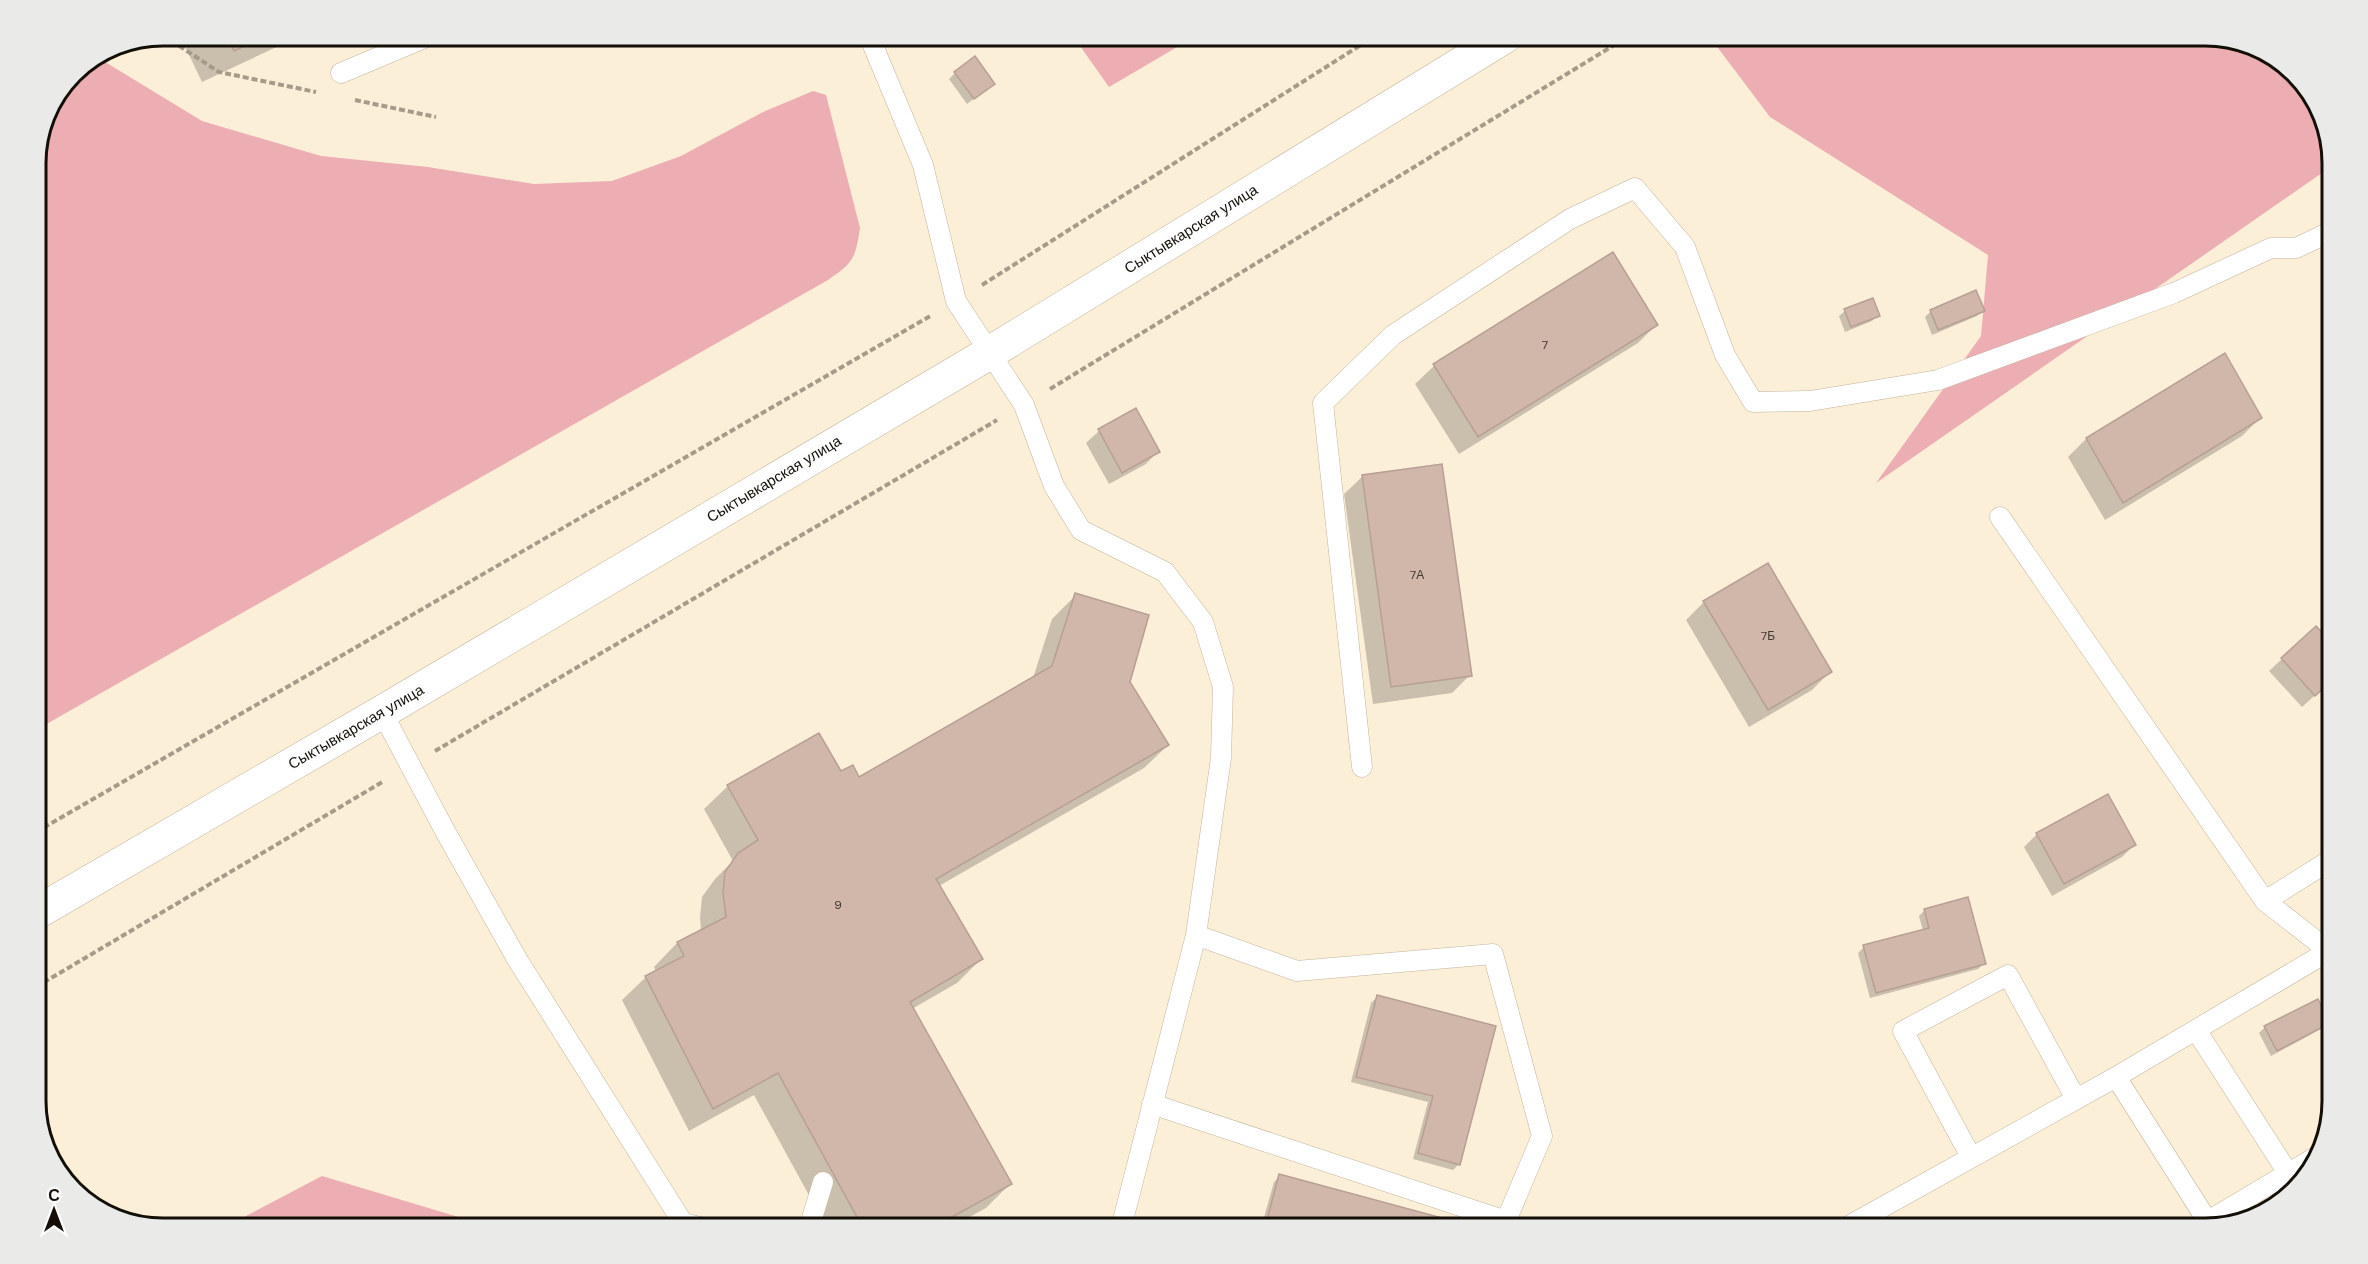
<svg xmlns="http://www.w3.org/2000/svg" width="2368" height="1264" viewBox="0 0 2368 1264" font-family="'DM Sans',sans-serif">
  <rect width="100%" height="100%" fill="#fcefd7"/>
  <path fill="#ecadb3" d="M1073,36H1196L1109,87Z
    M1709,36H2204L2261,49L2311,93L2332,156V166L1876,483L1981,336L1988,255L1770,117Z
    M97,57L202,121L321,156L428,167L534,184L612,181L681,156L763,112L813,91L826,95L860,228C855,259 854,262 828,280L36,730V156L46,114L74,73Z
    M322,1176L495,1228H223Z"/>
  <path fill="#0003" d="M180,36H300L202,82Z
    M955,73L993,84L967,104L949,79Z
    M1612,254L1656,325L1638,343L1459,454L1415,384L1434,366Z
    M1983,310L1977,316L1932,335L1925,317L1931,311Z
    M1845,311L1878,315L1872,321L1845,332L1839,316Z
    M2225,355L2261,417L2242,436L2105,520L2068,457L2086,439Z
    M1135,410L1158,451L1146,464L1109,484L1086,443L1099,431Z
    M1363,476L1470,675L1452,693L1373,704L1344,494Z
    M1076,595L1168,745L1144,768L939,886L981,959L957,983L912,1009L1010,1184L986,1208L949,1228H827L754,1095L689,1131L622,1000L646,977L656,972L654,967L677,943L701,931L700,917L702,897L715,879L733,861L704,809L728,786L841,773L859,779L1033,678L1052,619Z
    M1704,602L1831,671L1812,690L1749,727L1686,620Z
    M2316,628L2332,680L2302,707L2269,671Z
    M2107,796L2134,845L2122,857L2052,896L2024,847L2037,834Z
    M1925,910L1984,963L1978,969L1870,998L1858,953L1864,947L1923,931L1919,916Z
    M1377,997L1494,1027L1459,1164L1453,1170L1413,1159L1428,1102L1351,1082L1371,1003Z
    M2328,1023L2323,1028L2271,1056L2259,1033L2265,1027Z
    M1280,1176L1454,1228H1261L1274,1182Z"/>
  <path fill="#d0b7aa" stroke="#b89f94" stroke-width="1.5" d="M227,36H266L234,51Z
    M975,56L995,84L974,99L954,72Z
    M1613,252L1658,325L1478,437L1433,364Z
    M1976,290L1985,311L1938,330L1930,310Z
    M1873,298L1880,316L1851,327L1844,309Z
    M2225,353L2262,418L2123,503L2086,438Z
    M1136,408L1160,452L1122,473L1098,429Z
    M1442,464L1472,676L1391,687L1362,475Z
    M1768,563L1832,672L1768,710L1703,601Z
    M1075,593L1149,615L1130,682L1169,745L936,879L983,959L910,1002L1012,1184L932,1228H863L778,1073L713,1109L645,976L684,956L677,942L726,917L723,893L725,872L738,853L758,840L727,785L819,733L841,771L853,765L859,777L1052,666Z
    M2316,626L2332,643V681L2315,696L2281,658Z
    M2108,794L2136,845L2064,884L2036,833Z
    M1968,897L1986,964L1876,993L1863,945L1929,928L1924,909Z
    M1377,995L1496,1026L1460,1165L1418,1153L1433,1096L1356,1077Z
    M2318,999L2330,1023L2277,1051L2264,1026Z
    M1279,1174L1457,1222L1456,1228H1265Z"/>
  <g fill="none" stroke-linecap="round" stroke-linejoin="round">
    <g stroke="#c1b49e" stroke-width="21">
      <path id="lane" d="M869,36L923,165L956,301L1024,405L1054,486L1081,530L1165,572L1203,622L1223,687L1221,758L1196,935L1121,1228
        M341,73L429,36
        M2000,517L2265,901L2329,951L2332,956
        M382,712L445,831L517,959L683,1223L704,1228
        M1362,767L1323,403L1393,335L1570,219L1635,188L1685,247L1725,355L1753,402L1810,401L1938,380L2174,293L2271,248H2296L2332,231
        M2265,901L2332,859
        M1196,935L1297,971L1493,954L1542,1136L1503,1228
        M2196,1030L2288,1173
        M2116,1077L2208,1222
        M1152,1104L1506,1221
        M1971,1157L1903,1031L2008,975L2076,1099
        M2198,1227L2319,1155
        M809,1228L823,1182
        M1845,1228L2116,1077L2329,951"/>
    </g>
    <g stroke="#c1b49e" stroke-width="34">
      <path id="secondary" d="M36,913L382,712L991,352L1506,36"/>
    </g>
    <path stroke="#a49b89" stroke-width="4" stroke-dasharray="6 3" stroke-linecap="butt" d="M164,36L219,72L316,92
      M355,100L436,117
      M982,285L1375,36
      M1050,389L1629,36
      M435,751L997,420
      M36,832L932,315
      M36,987L384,781"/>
    <use href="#lane" stroke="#fff" stroke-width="20"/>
    <use href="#secondary" stroke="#fff" stroke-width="33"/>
  </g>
  <g text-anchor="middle" stroke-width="6" stroke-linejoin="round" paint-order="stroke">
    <g font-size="12" fill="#423930">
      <text x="1545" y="349">7</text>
      <text x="1417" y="579">7А</text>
      <text x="1768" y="640">7Б</text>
      <text x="838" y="909">9</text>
    </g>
    <g font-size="15" fill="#130f07" stroke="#fdfdfd">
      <text transform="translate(1191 229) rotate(-32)" y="5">Сыктывкарская улица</text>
      <text transform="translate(774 479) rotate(-31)" y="5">Сыктывкарская улица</text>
      <text transform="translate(356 727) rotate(-30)" y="5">Сыктывкарская улица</text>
    </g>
  </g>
  <path d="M0 0H2368V1264H0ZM163 46H2205A117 117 0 0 1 2322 163V1101A117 117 0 0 1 2205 1218H163A117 117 0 0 1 46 1101V163A117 117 0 0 1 163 46Z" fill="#eaeae9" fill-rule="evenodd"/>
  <path fill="none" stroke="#130f07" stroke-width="3" d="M163 46H2205A117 117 0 0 1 2322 163V1101A117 117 0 0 1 2205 1218H163A117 117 0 0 1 46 1101V163A117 117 0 0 1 163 46Z"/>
  <g transform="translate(54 1210)" stroke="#fdfdfd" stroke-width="4.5" paint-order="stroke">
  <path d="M0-4.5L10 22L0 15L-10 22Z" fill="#130f07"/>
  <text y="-9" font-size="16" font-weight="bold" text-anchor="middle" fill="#130f07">С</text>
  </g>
</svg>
